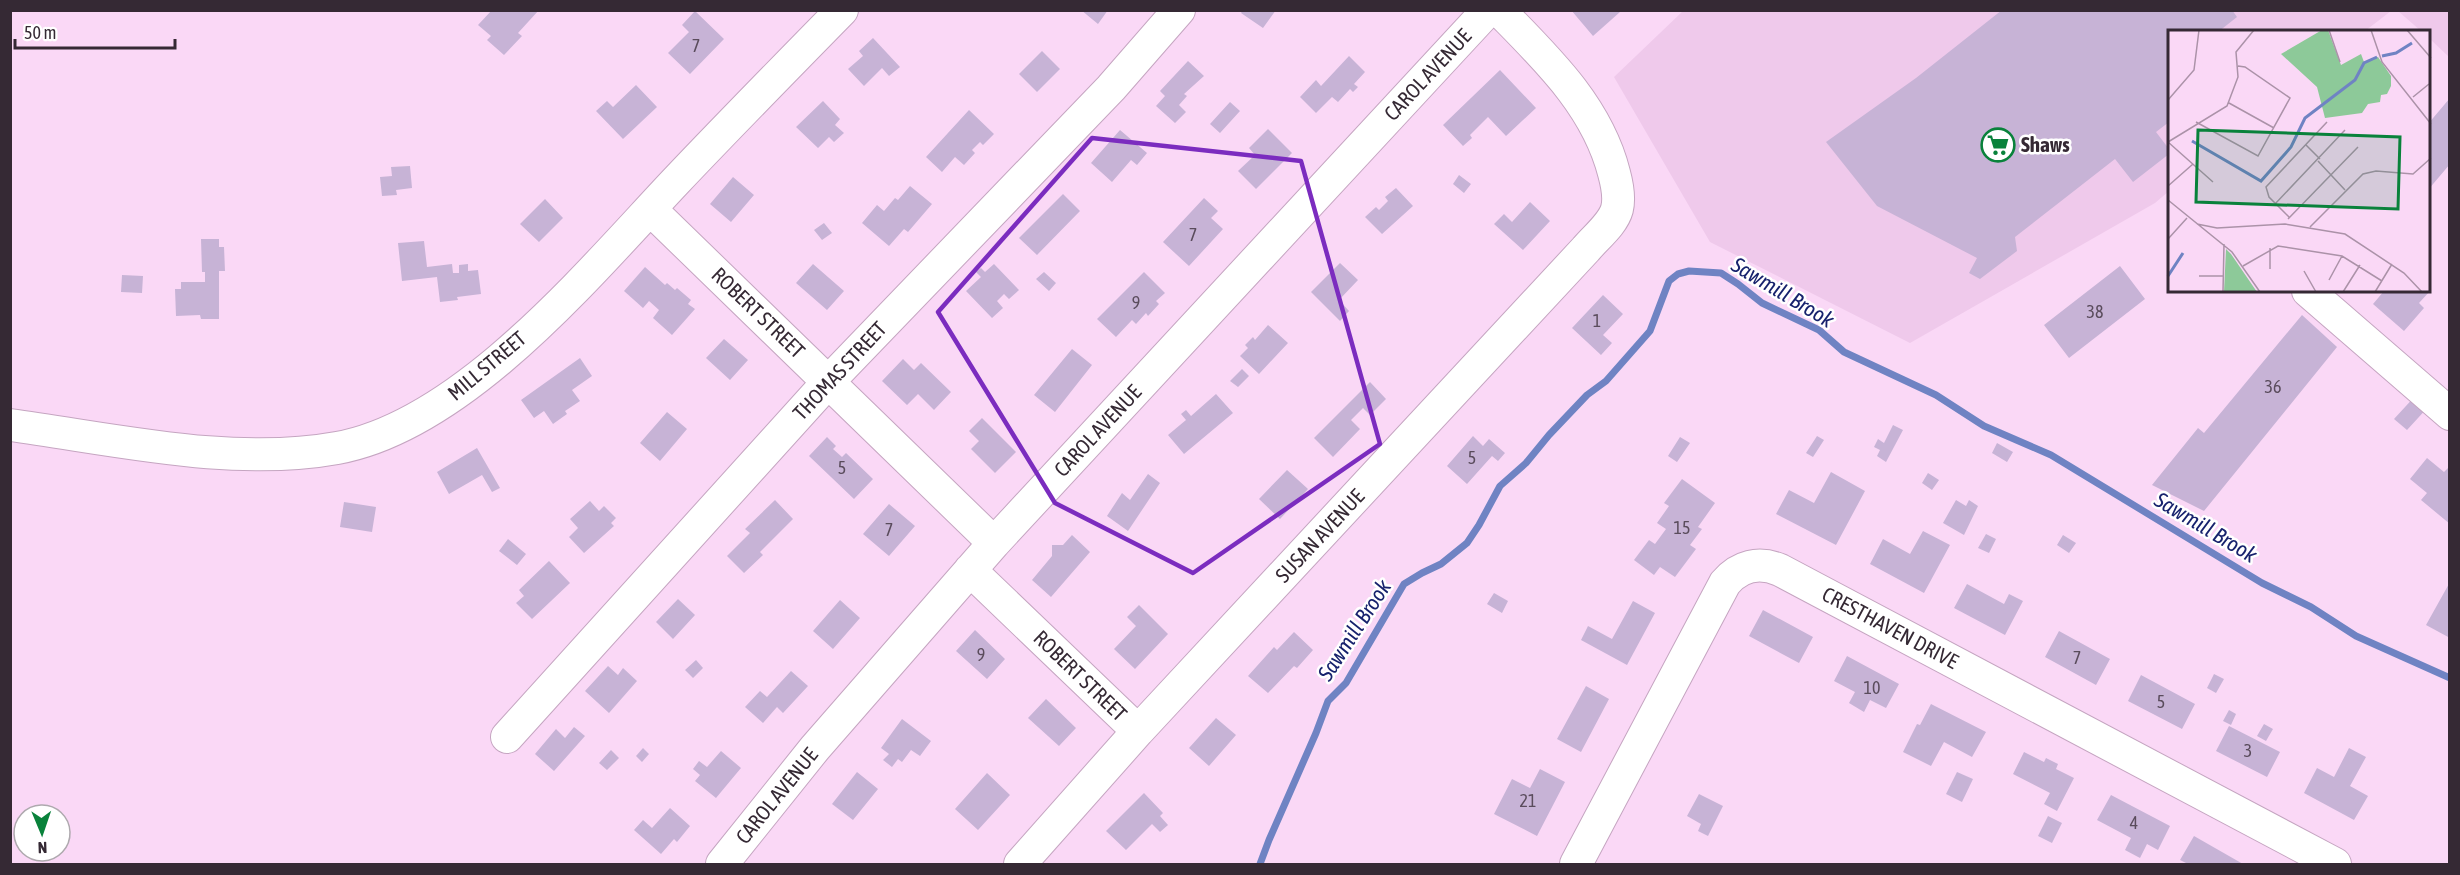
<svg xmlns="http://www.w3.org/2000/svg" width="2460" height="875" viewBox="0 0 2460 875" font-family="'Asap Condensed',sans-serif">
  <rect width="100%" height="100%" fill="#fad8f6"/>
  <path fill="#efc9eb" d="M1683,11H2391L2365,31L2169,32V191L2155,203L1910,343L1710,242L1614,77Z
    M2398,11H2449V57L2429,38L2428,32L2421,31Z"/>
  <g fill="none" stroke-linecap="round" stroke-linejoin="round">
    <path stroke="#6f83c3" stroke-width="7" d="M1260,864L1269,840L1316,733L1328,701L1346,683L1404,584L1422,573L1441,564L1467,543L1479,525L1500,486L1526,463L1549,435L1587,395L1606,381L1650,331L1669,281L1678,274L1689,271L1721,273L1738,284L1762,303L1819,330L1844,352L1936,395L1984,426L2051,455L2262,583L2311,607L2356,636L2450,678"/>
  </g>
  <path fill="#c7b3d6" d="M492,10H539L518,33L522,36L504,55L487,40L491,36L478,25Z
    M1081,10H1108L1098,24Z
    M1243,10H1276L1263,28L1241,13Z
    M1571,10H1618L1620,12L1593,36Z
    M2002,10H2232L2237,17L2218,32H2169V122L2156,132L2169,149V154L2133,182L2115,159L2015,237L2017,251L1980,279L1969,273L1977,258L1877,206L1826,142L1916,78Z
    M695,11L724,39L690,74L668,53L689,32L682,25Z
    M873,38L900,67L889,76L882,68L864,86L848,69L863,56L859,51Z
    M1042,51L1060,69L1037,92L1019,74Z
    M1349,56L1365,72L1354,84L1358,87L1353,92L1350,89L1338,102L1332,97L1316,113L1300,97L1316,80L1321,86Z
    M1188,61L1204,76L1184,94L1187,96L1179,105L1186,112L1175,123L1156,106L1165,96L1160,91Z
    M1500,70L1536,108L1506,136L1488,117L1470,135L1472,138L1463,146L1443,125Z
    M636,85L657,107L623,139L596,111L607,101L613,107Z
    M2450,98V164L2428,190V124Z
    M823,101L840,119L835,125L844,133L834,142L829,137L818,148L796,127Z
    M1230,102L1240,111L1220,133L1210,124Z
    M969,110L994,134L983,145L980,142L972,150L975,153L964,165L955,157L942,172L926,157Z
    M1268,129L1292,153L1256,189L1238,171L1255,155L1249,148Z
    M1120,130L1147,153L1137,165L1131,160L1112,182L1091,163Z
    M410,166L412,188L396,190L397,195L382,196L380,177L392,176L391,167Z
    M1459,175L1471,184L1464,193L1453,184Z
    M733,177L754,195L731,222L710,204Z
    M910,186L932,204L908,232L904,229L889,246L862,223L877,205L884,211L895,198L898,200Z
    M1396,188L1413,206L1382,234L1365,217L1376,207L1379,210L1388,201L1385,197Z
    M1063,194L1080,211L1037,255L1019,238Z
    M1204,198L1218,211L1211,218L1223,229L1189,266L1163,242Z
    M545,199L563,218L539,242L520,224Z
    M1530,202L1550,221L1523,250L1494,224L1504,214L1512,222Z
    M824,223L832,233L822,240L814,230Z
    M201,239H219V247H224L225,271H219V319H201L200,315L176,316L175,289H181V282H205V272H202Z
    M424,241L427,267L452,264L453,273H459V265L468,264V271L478,270L481,294L457,297L458,300L440,302L437,277L402,281L398,243Z
    M1340,263L1358,280L1339,300L1349,311L1340,321L1311,292Z
    M813,264L844,291L827,310L796,283Z
    M994,264L1019,290L1009,299L1004,294L997,301L1003,308L992,318L966,291L981,277L976,272L981,268L985,272Z
    M2120,266L2145,299L2069,358L2044,325Z
    M645,267L665,285L667,283L675,290L677,288L691,300L688,304L695,309L672,335L653,318L659,310L649,301L643,308L624,291Z
    M1044,272L1056,283L1049,291L1036,279Z
    M1144,272L1165,293L1156,301L1159,304L1148,316L1146,313L1136,324L1132,320L1116,337L1097,319Z
    M122,275L143,276L142,293L121,292Z
    M2384,291H2430L2419,303L2424,308L2404,331L2373,304Z
    M1603,295L1623,314L1603,335L1612,343L1601,355L1572,328Z
    M2302,315L2337,347L2204,511L2152,485L2198,428L2204,433Z
    M1268,325L1288,343L1259,374L1240,356L1248,348L1245,345L1253,337L1255,340Z
    M724,339L748,360L730,380L706,358Z
    M1072,349L1092,365L1055,412L1034,395Z
    M580,358L592,376L572,390L580,401L565,411L567,414L553,424L544,411L534,418L521,400Z
    M903,359L914,370L921,363L951,392L934,410L918,394L907,405L882,381Z
    M1242,369L1249,376L1238,387L1230,381Z
    M1370,382L1386,399L1370,415L1363,408L1351,420L1360,429L1333,457L1314,438Z
    M1216,394L1233,413L1184,454L1168,435L1186,420L1181,414L1186,410L1191,416Z
    M2417,394L2429,406L2407,430L2394,419Z
    M667,412L687,429L660,461L640,443Z
    M982,418L1016,452L995,473L971,449L979,441L969,431Z
    M1893,425L1903,430L1886,462L1877,456L1880,450L1874,447L1878,439L1884,443Z
    M1473,436L1483,446L1489,439L1505,453L1498,461L1492,456L1467,484L1447,466Z
    M1817,436L1824,440L1813,457L1806,453Z
    M827,437L836,446L833,449L842,457L846,453L873,479L854,499L809,456Z
    M1680,437L1690,443L1677,462L1668,456Z
    M1997,443L2013,452L2007,462L1992,453Z
    M477,448L500,488L492,492L482,475L449,494L437,472Z
    M2427,458L2444,472L2450,466V524L2421,500L2427,493L2410,479Z
    M1287,470L1308,489L1280,519L1259,499Z
    M1831,472L1865,491L1836,545L1776,514L1789,490L1814,503Z
    M1928,473L1939,480L1932,490L1922,483Z
    M1148,474L1160,483L1128,531L1107,516L1122,493L1130,500Z
    M1682,479L1715,503L1698,527L1702,529L1690,545L1696,549L1675,577L1660,567L1654,575L1634,560L1649,540L1655,544L1666,529L1657,523L1669,506L1664,503Z
    M775,500L793,519L760,552L763,555L744,573L727,556L750,533L745,529Z
    M1956,500L1966,506L1969,500L1978,506L1964,535L1943,523Z
    M590,501L599,511L604,506L616,518L611,523L614,526L584,553L569,537L578,528L570,519Z
    M344,502L376,507L372,532L340,527Z
    M889,504L915,526L889,556L863,534Z
    M1923,531L1950,545L1924,593L1870,564L1883,539L1910,554Z
    M1986,534L1996,539L1989,553L1978,548Z
    M1072,535L1090,552L1051,597L1032,580L1052,556V545H1063Z
    M2063,535L2076,543L2069,553L2057,545Z
    M508,539L526,554L517,565L499,551Z
    M549,561L570,583L532,619L516,603L524,596L519,590Z
    M2450,582V638L2426,625Z
    M1967,584L2004,604L2009,594L2023,601L2005,635L1954,608Z
    M1494,593L1508,601L1502,613L1487,604Z
    M678,599L695,615L673,639L656,622Z
    M840,600L860,618L833,649L813,631Z
    M1633,601L1655,613L1627,665L1581,640L1588,626L1612,639Z
    M1139,605L1168,634L1135,669L1114,649L1136,626L1127,617Z
    M1763,610L1813,637L1799,663L1749,636Z
    M975,630L1005,659L987,679L956,651Z
    M2059,631L2110,659L2096,685L2045,657Z
    M1294,632L1313,650L1297,668L1294,666L1268,693L1248,676L1274,647L1277,650Z
    M1847,656L1899,684L1886,708L1870,700L1864,712L1849,703L1855,692L1834,681Z
    M696,660L703,668L693,678L685,670Z
    M608,666L618,675L623,668L637,681L609,713L585,691Z
    M791,671L808,686L783,713L777,707L763,723L745,707L760,691L767,697Z
    M2214,674L2224,679L2216,693L2207,688Z
    M2141,675L2195,704L2182,729L2128,701Z
    M1586,686L1609,699L1581,752L1557,739Z
    M1046,699L1076,728L1059,746L1028,718Z
    M1931,704L1986,732L1972,757L1944,742L1931,766L1903,752L1917,724L1920,725Z
    M2229,710L2236,714L2231,725L2223,721Z
    M1216,718L1236,735L1209,766L1189,748Z
    M902,719L931,741L920,756L911,750L902,762L898,759L892,767L883,760L889,754L881,748Z
    M2264,724L2273,729L2266,741L2257,736Z
    M2229,726L2280,752L2267,777L2216,751Z
    M574,727L585,736L554,771L535,754L556,729L565,738Z
    M643,748L649,754L642,762L636,756Z
    M2349,748L2366,757L2350,786L2368,796L2354,820L2304,793L2317,768L2334,777Z
    M611,750L619,758L607,770L599,763Z
    M721,751L741,768L716,798L695,781L700,775L693,769L699,761L707,767Z
    M2024,752L2044,762L2046,758L2058,764L2056,769L2074,778L2057,811L2044,804L2050,793L2013,774Z
    M1540,769L1565,782L1537,836L1494,814L1512,779L1530,788Z
    M857,772L878,789L853,820L832,804Z
    M1957,772L1973,779L1962,802L1946,794Z
    M987,773L1010,795L978,830L955,809Z
    M1144,793L1163,813L1160,816L1168,825L1160,832L1152,824L1126,850L1106,831Z
    M1699,794L1723,806L1708,836L1698,831L1701,824L1687,816Z
    M2111,795L2170,826L2158,850L2147,844L2140,858L2125,850L2131,838L2097,820Z
    M670,808L690,826L677,842L674,839L661,854L634,830L643,820L652,828Z
    M2048,816L2062,823L2052,843L2038,836Z
    M2194,836L2243,864H2188L2180,860Z"/>
  <g fill="none" stroke-linecap="round" stroke-linejoin="round">
    <g stroke="#c5a5c1" stroke-width="34">
      <path id="minor" d="M650,209L994,543
        M2308,291L2450,414
        M10,425C114,439 233,467 337,448C464,425 590,272 676,181C731,123 786,67 842,10
        M970,570L1138,731
        M507,737L829,381L1111,88L1179,10
        M722,864L815,748L994,543L1488,10
        M1020,864L1138,731L1586,249C1596,237 1613,224 1617,209C1620,197 1617,184 1614,173C1597,106 1546,58 1499,10
        M1576,864L1725,583C1739,566 1759,561 1780,570L2335,864"/>
    </g>
    <use href="#minor" stroke="#fff" stroke-width="32"/>
  </g>
  <path fill="none" stroke="#7b2cbf" stroke-width="4.5" stroke-linejoin="round" d="M1092,138L1301,161L1380,444L1193,573L1055,503L938,312Z"/>
  <defs>
    <g id="supermarket-ring" transform="scale(1.725)"><circle r="9.5" fill="#fff" stroke="#09823b" stroke-width="1.5"/><path d="M-6-5.5h2.5l.6 2H6L4.5 2H-2.5L-4.4-4H-6ZM-1.5 3.2a1.3 1.3 0 1 0 .1 0ZM3 3.2a1.3 1.3 0 1 0 .1 0Z" fill="#09823b"/></g>
  </defs>
  <g fill-rule="evenodd">
    <use href="#supermarket-ring" x="1998" y="145"/>
  </g>
  <g text-anchor="middle" stroke-width="5" stroke-linejoin="round" paint-order="stroke">
    <g font-size="18" fill="#5a4c5c">
      <text x="696" y="52">7</text>
      <text x="1193" y="241">7</text>
      <text x="1136" y="309">9</text>
      <text x="2095" y="318">38</text>
      <text x="1597" y="327">1</text>
      <text x="2273" y="393">36</text>
      <text x="1472" y="464">5</text>
      <text x="842" y="474">5</text>
      <text x="1682" y="534">15</text>
      <text x="889" y="536">7</text>
      <text x="981" y="661">9</text>
      <text x="2077" y="664">7</text>
      <text x="1872" y="694">10</text>
      <text x="2161" y="708">5</text>
      <text x="2248" y="757">3</text>
      <text x="1528" y="807">21</text>
      <text x="2134" y="829">4</text>
    </g>
    <g font-size="21" fill="#352934" stroke="#fff">
      <text transform="translate(1428 75) rotate(-47)" y="7">CAROL AVENUE</text>
      <text transform="translate(758 313) rotate(44)" y="7">ROBERT STREET</text>
      <text transform="translate(487 366) rotate(-40)" y="7">MILL STREET</text>
      <text transform="translate(840 371) rotate(-47)" y="7">THOMAS STREET</text>
      <text transform="translate(1098 431) rotate(-47)" y="7">CAROL AVENUE</text>
      <text transform="translate(1320 536) rotate(-47)" y="7">SUSAN AVENUE</text>
      <text transform="translate(1890 628) rotate(28)" y="7">CRESTHAVEN DRIVE</text>
      <text transform="translate(1080 676) rotate(44)" y="7">ROBERT STREET</text>
      <text transform="translate(777 796) rotate(-51)" y="7">CAROL AVENUE</text>
    </g>
    <g font-size="21" font-weight="bold" fill="#352934" stroke="#fff" text-anchor="start">
      <text x="2021" y="152">Shaws</text>
    </g>
    <g font-size="22" font-style="italic" fill="#17226d" stroke="#fff">
      <text transform="translate(1783 292) rotate(31)" y="8">Sawmill Brook</text>
      <text transform="translate(2206 527) rotate(31)" y="8">Sawmill Brook</text>
      <text transform="translate(1354 630) rotate(-57)" y="8">Sawmill Brook</text>
    </g>
  </g>
  <g transform="translate(2168 30)">
    <rect width="262" height="262" fill="#fad8f6"/>
    <path d="M154,0H160L173,35L193,24L196,32L210,27L223,46V56L219,64L213,65L212,72L200,74L194,83L157,88L149,57L113,24ZM58,219L63,224L89,262H56Z" fill="#8dc999"/>
    <path fill="none" stroke="#6f83c3" stroke-width="3" d="M214,26L228,23L244,13M24,111L93,151L123,117L137,88L187,50L196,33L209,27M0,246L15,223"/>
    <path fill="none" stroke="#ab92a8" stroke-width="1.5" d="M161,0L172,32M203,0L214,32L263,94M239,0L263,28M245,67L261,54M0,70L26,40L31,0M61,73L106,98M28,92L90,126L122,68L77,37L70,36M0,112L59,76L70,47L68,22L86,0M0,112L45,152M138,115L152,129M150,131L177,160M0,156L25,134M0,170L64,222L92,262M107,174L177,100M121,187L101,167L98,157L159,92M120,189L190,117M29,194L49,198L117,194L177,204L236,243L254,262M142,197L195,144L208,141L245,144L263,128M0,209L19,188M75,236L110,216L174,226L214,251M102,239V218M136,241L148,262M31,246H56M161,250L174,226M55,262L56,214M175,262L192,235M207,262L224,234"/>
    <path fill="#09823b" fill-opacity="0.15" stroke="#09823b" stroke-width="3" d="M30,100L232,107L230,179L28,172Z"/>
    <rect width="262" height="262" fill="none" stroke="#352934" stroke-width="3"/>
  </g>
  <rect width="2460" height="875" fill="none" stroke="#352934" stroke-width="24"/>
  <g transform="translate(42 833) rotate(178)"><circle r="28" fill="#ffffff" stroke="#aea9ae" stroke-width="1.5"/>
  <path d="M0-4.5L10 22L0 15L-10 22Z" fill="#09823b"/>
  <text y="-9" font-size="16" font-weight="bold" text-anchor="middle" fill="#352934">N</text>
  </g>
  <path d="M15 39v9h160v-9" fill="none" stroke="#352934" stroke-width="3"/>
  <text x="24" y="39" font-size="18" fill="#352934" stroke="#ffffff" stroke-width="4.5" paint-order="stroke">50 m</text>
</svg>
